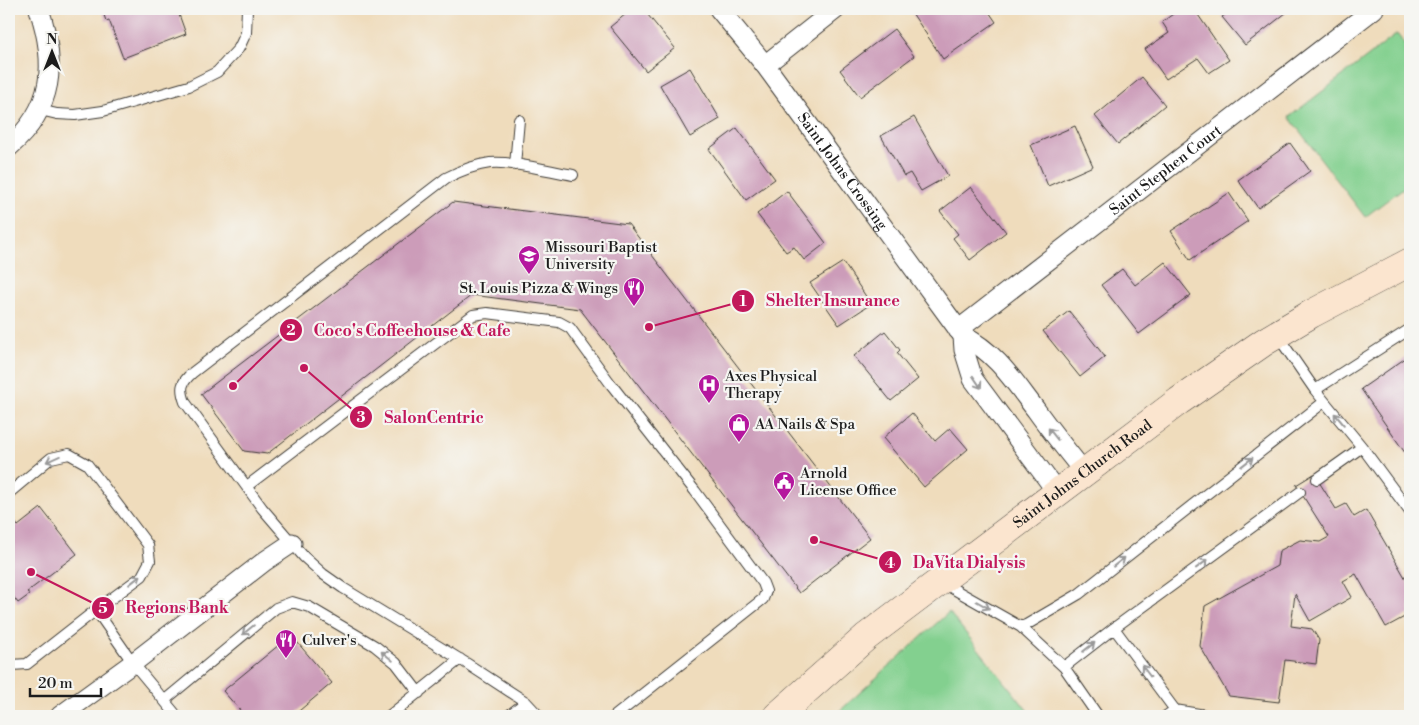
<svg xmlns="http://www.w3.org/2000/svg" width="1419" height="725" viewBox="0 0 1419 725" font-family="'Libre Bodoni',serif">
  <rect width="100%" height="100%" fill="#f6f6f2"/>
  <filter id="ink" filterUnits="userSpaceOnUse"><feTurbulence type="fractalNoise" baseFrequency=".02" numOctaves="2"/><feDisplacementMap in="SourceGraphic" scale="10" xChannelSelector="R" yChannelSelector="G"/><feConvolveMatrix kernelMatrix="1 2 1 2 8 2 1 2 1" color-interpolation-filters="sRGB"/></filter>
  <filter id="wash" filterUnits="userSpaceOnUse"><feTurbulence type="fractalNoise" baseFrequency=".0096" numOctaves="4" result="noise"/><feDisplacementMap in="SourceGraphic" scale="20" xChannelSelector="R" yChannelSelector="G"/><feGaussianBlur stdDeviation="1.12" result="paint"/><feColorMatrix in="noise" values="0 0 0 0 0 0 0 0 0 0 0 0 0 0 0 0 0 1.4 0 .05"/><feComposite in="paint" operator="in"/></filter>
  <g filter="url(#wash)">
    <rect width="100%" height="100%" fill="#efdcbc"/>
    <path fill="#83d08f" stroke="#507656" d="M1397,34L1410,51V183L1365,217L1289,117Z
      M949,612L1032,716H834Z"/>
    <g id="blocks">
      <path fill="#cc9cb9" d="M102,9H177L186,34L123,58L109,20L106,21Z
        M632,9H643L675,48L646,71L610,27Z
        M912,9H939L941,11L944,9H987L996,22L943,59L910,10Z
        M1180,9H1194L1229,60L1209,73L1198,58L1166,79L1145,49L1169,33L1162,22Z
        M1233,9H1291L1245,45L1222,17Z
        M894,29L914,56L860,97L840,70Z
        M690,68L720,119L690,137L660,85Z
        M1142,77L1165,105L1118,144L1095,116Z
        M914,117L948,176L921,191L910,173L904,176L881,136Z
        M1075,126L1093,166L1048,186L1031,145Z
        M737,128L775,179L746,200L709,149Z
        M1290,143L1310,171L1258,208L1238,180Z
        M971,187L1006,232L970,260L953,238L958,234L940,211Z
        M787,191L826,243L804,260L794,247L786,252L757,214Z
        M1229,193L1248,221L1190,260L1171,231Z
        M453,202L628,224L870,538L799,593L580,309L472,295L267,454L244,451L201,394Z
        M843,262L871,304L839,325L810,283Z
        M1165,262L1191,295L1139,334L1101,285L1122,269L1135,285Z
        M1069,311L1105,357L1080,377L1043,331Z
        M885,331L900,350L897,353L918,379L891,401L854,356Z
        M1410,355V460L1361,389Z
        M912,413L935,441L950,428L968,449L924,487L883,438Z
        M1314,474L1336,509L1346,504L1354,517L1366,510L1410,586V614L1386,627L1356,574L1343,581L1352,597L1310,621L1295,594L1291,626L1312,629L1319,640L1316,664L1285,660L1279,702L1229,696L1200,646L1205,606L1277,566L1279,551L1300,540L1320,542L1329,537L1296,485Z
        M41,508L77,554L27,592L29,595L18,603L9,591V515L18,526Z
        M291,635L332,683L293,716H245L223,691Z"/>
    </g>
  </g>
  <g filter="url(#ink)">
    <use href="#blocks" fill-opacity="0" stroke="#3c3934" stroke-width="1"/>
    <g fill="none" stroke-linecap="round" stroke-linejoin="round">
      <g stroke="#3c3934" stroke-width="12">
        <path id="lane" d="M40,110L57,114L75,115L103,111L189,86L217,72L239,48L246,33L247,9
          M515,165L519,120
          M1277,335L1315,390L1362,447L1410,512
          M1315,390L1410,329
          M1317,479L1362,447
          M247,486L473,315L487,313L559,322L570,328L610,383L695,491L763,583L766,591L763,599L615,716
          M9,493L51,458L69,454L87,464L148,545L150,561L142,576L96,610
          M943,583L1021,627L1026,625L1079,594L1324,402
          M1021,627L1064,667L1098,716
          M9,664L12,665L27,664L96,610L133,663L177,716
          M1064,667L1114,628
          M165,700L276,608L292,602L309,607L375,646L396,663L419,693
          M389,716L460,659
          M508,716L526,702
          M539,716L526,702L466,663L343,588L323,574L304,557L262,508L185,402C180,388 181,383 192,373L446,178C460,171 474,165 490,163C513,161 549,171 573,175
          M1166,716L1175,710
          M1211,716L1175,710L1114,628L1300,492"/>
      </g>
      <g stroke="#3c3934" stroke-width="21">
        <g id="street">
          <path id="s1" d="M719,9L765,65L963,336C996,352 1015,383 1036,410C1051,431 1067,451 1084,472"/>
          <path d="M765,65L836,9"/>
          <path d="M9,147C54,108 57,64 39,9"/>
          <path id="s2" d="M958,330L1374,9"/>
          <path d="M963,336L964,350L973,379L1057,492"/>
          <path d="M60,716L133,663L265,561L292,543"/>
        </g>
      </g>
      <g stroke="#3c3934" stroke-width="29">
        <g id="secondary">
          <path id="s3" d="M777,716L866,637L1179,401L1264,342L1311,314L1410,262"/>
        </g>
      </g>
      <use href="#lane" stroke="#fff" stroke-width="10"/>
      <use href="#street" stroke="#fff" stroke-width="19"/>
      <use href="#secondary" stroke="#fbe5cf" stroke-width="28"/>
    </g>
    <defs><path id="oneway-shaft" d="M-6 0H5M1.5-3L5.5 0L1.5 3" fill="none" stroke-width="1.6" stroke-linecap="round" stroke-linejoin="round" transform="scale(1.25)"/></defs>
    <g stroke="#999">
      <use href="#oneway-shaft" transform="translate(977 382) rotate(56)"/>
      <use href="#oneway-shaft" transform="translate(1339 419) rotate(-130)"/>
      <use href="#oneway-shaft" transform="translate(1053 434) rotate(-128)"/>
      <use href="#oneway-shaft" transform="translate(53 459) rotate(156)"/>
      <use href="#oneway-shaft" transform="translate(1247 462) rotate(-38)"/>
      <use href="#oneway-shaft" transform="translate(1119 562) rotate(-38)"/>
      <use href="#oneway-shaft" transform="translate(1202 564) rotate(-36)"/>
      <use href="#oneway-shaft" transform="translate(135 580) rotate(-38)"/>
      <use href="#oneway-shaft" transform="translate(983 605) rotate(30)"/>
      <use href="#oneway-shaft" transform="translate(248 630) rotate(141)"/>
      <use href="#oneway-shaft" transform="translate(1089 647) rotate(-38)"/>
      <use href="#oneway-shaft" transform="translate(387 656) rotate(-141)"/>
      <use href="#oneway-shaft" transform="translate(1146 671) rotate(-127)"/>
    </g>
  </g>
  <defs>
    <g id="university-pin" transform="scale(1.125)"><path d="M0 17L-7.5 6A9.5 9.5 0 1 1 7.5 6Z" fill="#b5179e" stroke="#f6f6f2"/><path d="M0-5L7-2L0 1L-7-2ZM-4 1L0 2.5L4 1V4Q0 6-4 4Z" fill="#fff"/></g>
    <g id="restaurant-pin" transform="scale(1.125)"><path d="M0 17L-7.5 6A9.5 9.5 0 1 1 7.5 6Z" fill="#b5179e" stroke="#f6f6f2"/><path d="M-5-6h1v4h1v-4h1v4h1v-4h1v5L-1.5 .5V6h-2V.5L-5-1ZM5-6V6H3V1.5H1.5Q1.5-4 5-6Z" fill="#fff"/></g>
    <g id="hospital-pin" transform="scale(1.125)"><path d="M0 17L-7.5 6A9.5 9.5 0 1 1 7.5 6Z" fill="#b5179e" stroke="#f6f6f2"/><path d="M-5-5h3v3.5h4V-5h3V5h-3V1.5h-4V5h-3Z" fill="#fff"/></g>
    <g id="shop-pin" transform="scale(1.125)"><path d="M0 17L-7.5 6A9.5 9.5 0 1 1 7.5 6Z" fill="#b5179e" stroke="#f6f6f2"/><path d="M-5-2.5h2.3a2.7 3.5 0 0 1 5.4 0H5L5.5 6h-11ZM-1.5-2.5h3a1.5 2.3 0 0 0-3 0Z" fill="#fff"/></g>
    <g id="civic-pin" transform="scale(1.125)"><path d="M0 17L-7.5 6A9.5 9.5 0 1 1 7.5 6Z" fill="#b5179e" stroke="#f6f6f2"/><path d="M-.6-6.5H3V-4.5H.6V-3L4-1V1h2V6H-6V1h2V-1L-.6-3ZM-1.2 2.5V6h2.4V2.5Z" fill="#fff"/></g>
  </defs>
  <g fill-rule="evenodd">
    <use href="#university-pin" x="529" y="256"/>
    <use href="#restaurant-pin" x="634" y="288"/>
    <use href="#hospital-pin" x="709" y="385"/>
    <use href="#shop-pin" x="739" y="424"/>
    <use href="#civic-pin" x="784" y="482"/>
    <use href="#restaurant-pin" x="286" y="640"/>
  </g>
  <g text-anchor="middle" stroke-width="4.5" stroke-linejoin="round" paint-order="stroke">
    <g font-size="15" fill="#1c1c1c" stroke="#f6f6f2">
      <text dy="5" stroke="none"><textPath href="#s2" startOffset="262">Saint Stephen Court</textPath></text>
      <text dy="5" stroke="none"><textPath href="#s1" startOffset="204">Saint Johns Crossing</textPath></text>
      <text dy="5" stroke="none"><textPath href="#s3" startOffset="390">Saint Johns Church Road</textPath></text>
    </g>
    <g font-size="15" fill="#1c1c1c" stroke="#f6f6f2" text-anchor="start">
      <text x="545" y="252">Missouri Baptist<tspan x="545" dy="17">University</tspan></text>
      <text x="618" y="293" text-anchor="end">St. Louis Pizza &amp; Wings</text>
      <text x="725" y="381">Axes Physical<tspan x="725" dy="17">Therapy</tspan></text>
      <text x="755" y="429">AA Nails &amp; Spa</text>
      <text x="800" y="478">Arnold<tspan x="800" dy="17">License Office</tspan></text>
      <text x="302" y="645">Culver's</text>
    </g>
  </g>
  <path fill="none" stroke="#c2185b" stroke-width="2" d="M649 327L743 301M233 386L291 330M304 368L361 417M814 540L890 562M31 572L103 608"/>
  <g fill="#c2185b" stroke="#f6f6f2" stroke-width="2">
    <circle cx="649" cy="327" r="5"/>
    <circle cx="233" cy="386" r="5"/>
    <circle cx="304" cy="368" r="5"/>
    <circle cx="814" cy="540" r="5"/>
    <circle cx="31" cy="572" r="5"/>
    <circle cx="743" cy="301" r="12"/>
    <circle cx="291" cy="330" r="12"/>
    <circle cx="361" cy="417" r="12"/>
    <circle cx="890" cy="562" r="12"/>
    <circle cx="103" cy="608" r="12"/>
  </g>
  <g font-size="15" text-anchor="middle" font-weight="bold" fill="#fff">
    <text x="743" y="306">1</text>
    <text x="291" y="335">2</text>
    <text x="361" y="422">3</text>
    <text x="890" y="568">4</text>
    <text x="103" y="613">5</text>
  </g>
  <g font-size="16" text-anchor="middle" font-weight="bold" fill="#c2185b" stroke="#f6f6f2" stroke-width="4.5" stroke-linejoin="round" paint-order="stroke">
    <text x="833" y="306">Shelter Insurance</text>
    <text x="412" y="336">Coco's Coffeehouse &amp; Cafe</text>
    <text x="434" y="423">SalonCentric</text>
    <text x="969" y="568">DaVita Dialysis</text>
    <text x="177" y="613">Regions Bank</text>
  </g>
  <rect width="1419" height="725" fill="none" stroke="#f6f6f2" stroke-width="30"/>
  <g transform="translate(52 52)" stroke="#f6f6f2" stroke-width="4" paint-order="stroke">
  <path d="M0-4L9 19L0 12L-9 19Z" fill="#1c1c1c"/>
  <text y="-8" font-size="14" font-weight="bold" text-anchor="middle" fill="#1c1c1c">N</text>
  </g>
  <path d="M30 688v8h71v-8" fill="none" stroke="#1c1c1c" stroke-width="2.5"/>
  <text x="38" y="688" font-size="15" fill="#1c1c1c" stroke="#f6f6f2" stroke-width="4" paint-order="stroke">20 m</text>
</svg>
